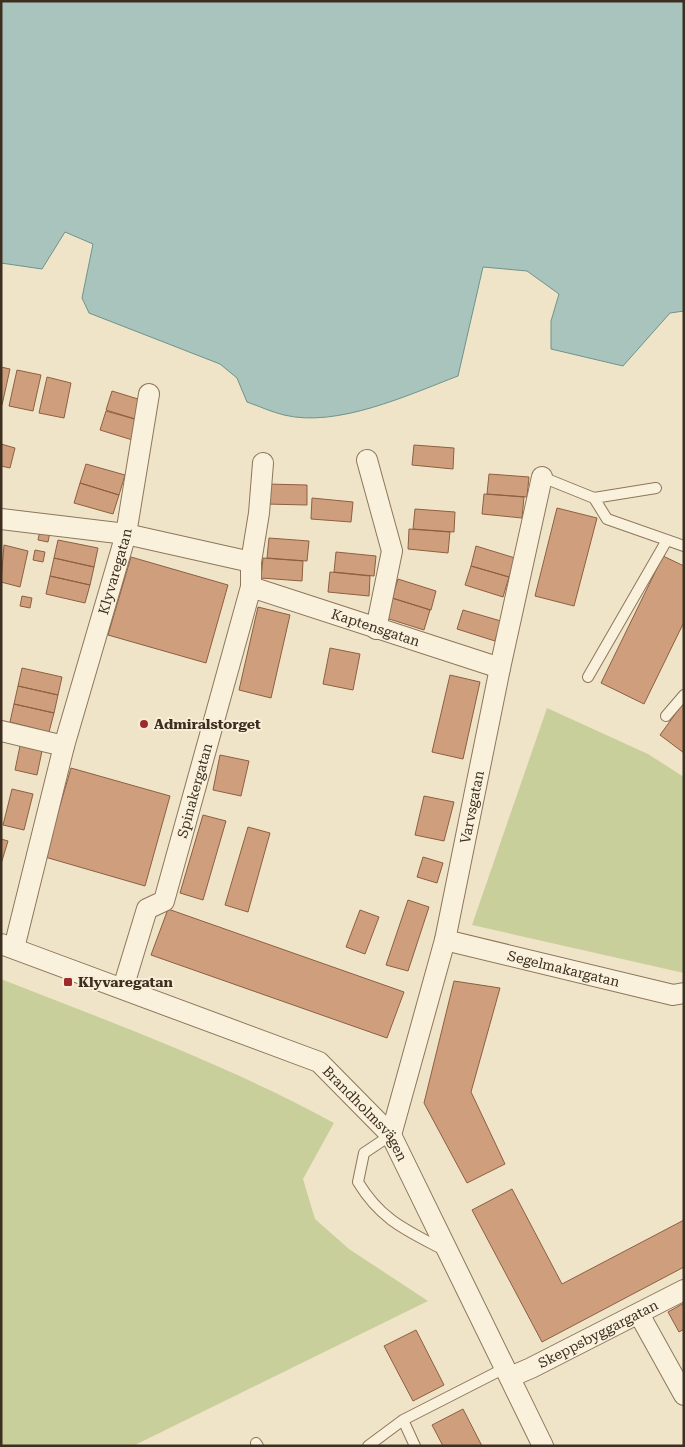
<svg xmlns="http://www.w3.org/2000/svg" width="685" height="1447" viewBox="0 0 685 1447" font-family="'Roboto Serif',serif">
  <rect width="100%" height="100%" fill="#f0e4c8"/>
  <path fill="#c9cf9b" d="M547,708L648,754L684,777V973L472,925Z
    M1,979C113,1023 228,1065 334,1123L303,1179L315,1219L349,1249L428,1301L133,1446H1Z"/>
  <path fill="#a9c4bc" stroke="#6f938a" d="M1,1H684V311L670,313L623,366L551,349V321L559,294L527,271L483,267L458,376C408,395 337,428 284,415C271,412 259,406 247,402L237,378L220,364L89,313L82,298L93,244L65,232L42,269L1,263Z"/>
  <path fill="#cf9f7d" stroke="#8d5f41" d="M1,367L10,369L2,405L1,404Z
    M17,370L41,375L33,411L9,406Z
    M47,377L71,383L64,418L39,413Z
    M112,391L151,403L145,422L106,410Z
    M106,411L145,422L139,442L100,430Z
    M1,444L15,448L10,468L1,466Z
    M414,445L454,448L453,469L412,465Z
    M86,464L125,475L119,495L80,483Z
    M489,474L529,477L527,497L487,494Z
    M80,483L119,495L113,514L74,503Z
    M267,484L307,485V505L266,504Z
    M484,494L524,497L522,518L482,514Z
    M312,498L353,502L351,522L311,519Z
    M557,508L597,518L574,606L535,596Z
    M415,509L455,512L454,532L413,529Z
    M409,529L450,532L448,553L408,549Z
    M40,530L50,532L48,542L38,540Z
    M269,538L309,541L307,561L267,558Z
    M58,540L98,548L94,567L54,558Z
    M4,545L28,551L20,587L1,582Z
    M476,546L515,558L509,577L471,566Z
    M35,550L45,552L43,562L33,560Z
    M336,552L376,556L374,576L334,572Z
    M663,556L684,566V622L644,704L601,683Z
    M131,557L228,585L206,663L108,635Z
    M54,558L94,567L90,585L50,576Z
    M263,558L303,561L302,581L261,578Z
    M471,566L509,577L503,597L465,585Z
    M330,572L370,576L369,596L328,592Z
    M50,576L90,585L85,603L46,594Z
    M398,579L436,591L431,610L392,598Z
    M22,596L32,598L30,608L20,606Z
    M392,598L430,610L424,630L386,618Z
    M258,607L290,615L271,698L239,690Z
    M463,610L501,621L495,641L457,629Z
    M330,648L360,654L353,690L323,684Z
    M22,668L62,677L58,695L18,686Z
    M450,675L480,682L463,759L432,752Z
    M18,686L58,695L54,713L14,704Z
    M684,702V753L660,735Z
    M14,704L54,713L49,732L10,722Z
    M20,746L42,751L37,775L15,770Z
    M220,755L249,761L241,796L213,790Z
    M71,768L170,796L145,886L45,857Z
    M12,789L33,794L24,830L3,825Z
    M424,796L454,802L444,841L415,835Z
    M203,815L226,821L203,900L180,893Z
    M248,827L270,833L248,912L225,905Z
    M1,839L8,841L1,864Z
    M423,857L443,863L437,883L417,877Z
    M408,900L429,907L408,971L386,965Z
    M168,909L404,992L387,1038L151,955Z
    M360,910L379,917L365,954L346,947Z
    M454,981L500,988L471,1092L505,1164L467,1183L424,1103Z
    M512,1189L562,1284L684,1220V1267L542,1342L472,1210Z
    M684,1303V1329L679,1332L668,1312Z
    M416,1330L444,1385L413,1401L384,1346Z
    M463,1409L482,1446H443L432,1425Z"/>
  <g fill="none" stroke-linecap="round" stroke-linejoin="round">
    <g stroke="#8d765c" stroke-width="12">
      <path id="service" d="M542,477L594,498L656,488
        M594,498L607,519L684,546
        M588,677L667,540
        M666,716L684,695
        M391,1135L364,1153L358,1182C381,1220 406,1230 444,1250
        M403,1420L415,1446
        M256,1443L258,1446
        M368,1446L403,1420L505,1368"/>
    </g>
    <g stroke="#8d765c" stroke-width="22">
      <g id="minor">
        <path d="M367,460L392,551L376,629"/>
        <path d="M1,519L126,534L251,562"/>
        <path id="s1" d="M251,587L500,668"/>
        <path d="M1,731L64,746"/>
        <path id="s2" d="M445,940L673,995L684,993"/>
        <path id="s3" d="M1,944L319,1062L391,1135L543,1446"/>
        <path id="s4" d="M14,948L64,746L126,534L149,394"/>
        <path id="s5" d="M123,988L147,909L164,901L251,587V562L259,513L263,463"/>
        <path id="s6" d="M391,1135L445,940L500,668L542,477"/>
        <path d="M639,1314L684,1395"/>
        <path id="s7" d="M510,1377L531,1368L684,1290"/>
      </g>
    </g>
    <use href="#service" stroke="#faf1dc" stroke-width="10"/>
    <use href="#minor" stroke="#faf1dc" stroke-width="20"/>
  </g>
  <g fill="#9e2a2b" stroke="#f7eed8" stroke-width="2">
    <circle cx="144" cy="724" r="5"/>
    <rect x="63" y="977" width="10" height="10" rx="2.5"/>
  </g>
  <g text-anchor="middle" stroke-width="4" stroke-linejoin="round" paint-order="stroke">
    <g font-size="14" fill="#3d2e20" stroke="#f7eed8">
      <text dy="5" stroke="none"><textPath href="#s4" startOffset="390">Klyvaregatan</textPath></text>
      <text dy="5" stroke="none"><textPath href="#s1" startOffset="131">Kaptensgatan</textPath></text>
      <text dy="5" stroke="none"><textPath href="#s5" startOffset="216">Spinakergatan</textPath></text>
      <text dy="5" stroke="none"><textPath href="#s6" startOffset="338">Varvsgatan</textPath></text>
      <text dy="5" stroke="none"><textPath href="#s2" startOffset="122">Segelmakargatan</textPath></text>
      <text dy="5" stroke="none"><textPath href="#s3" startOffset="409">Brandholmsvägen</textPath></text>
      <text dy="5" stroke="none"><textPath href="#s7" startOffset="98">Skeppsbyggargatan</textPath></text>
    </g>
    <g font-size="14" font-weight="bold" fill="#3d2e20" stroke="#f7eed8" text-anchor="start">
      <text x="154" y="729">Admiralstorget</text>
      <text x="78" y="987">Klyvaregatan</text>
    </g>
  </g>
  <rect width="685" height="1447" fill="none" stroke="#3d2e20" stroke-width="5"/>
</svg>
